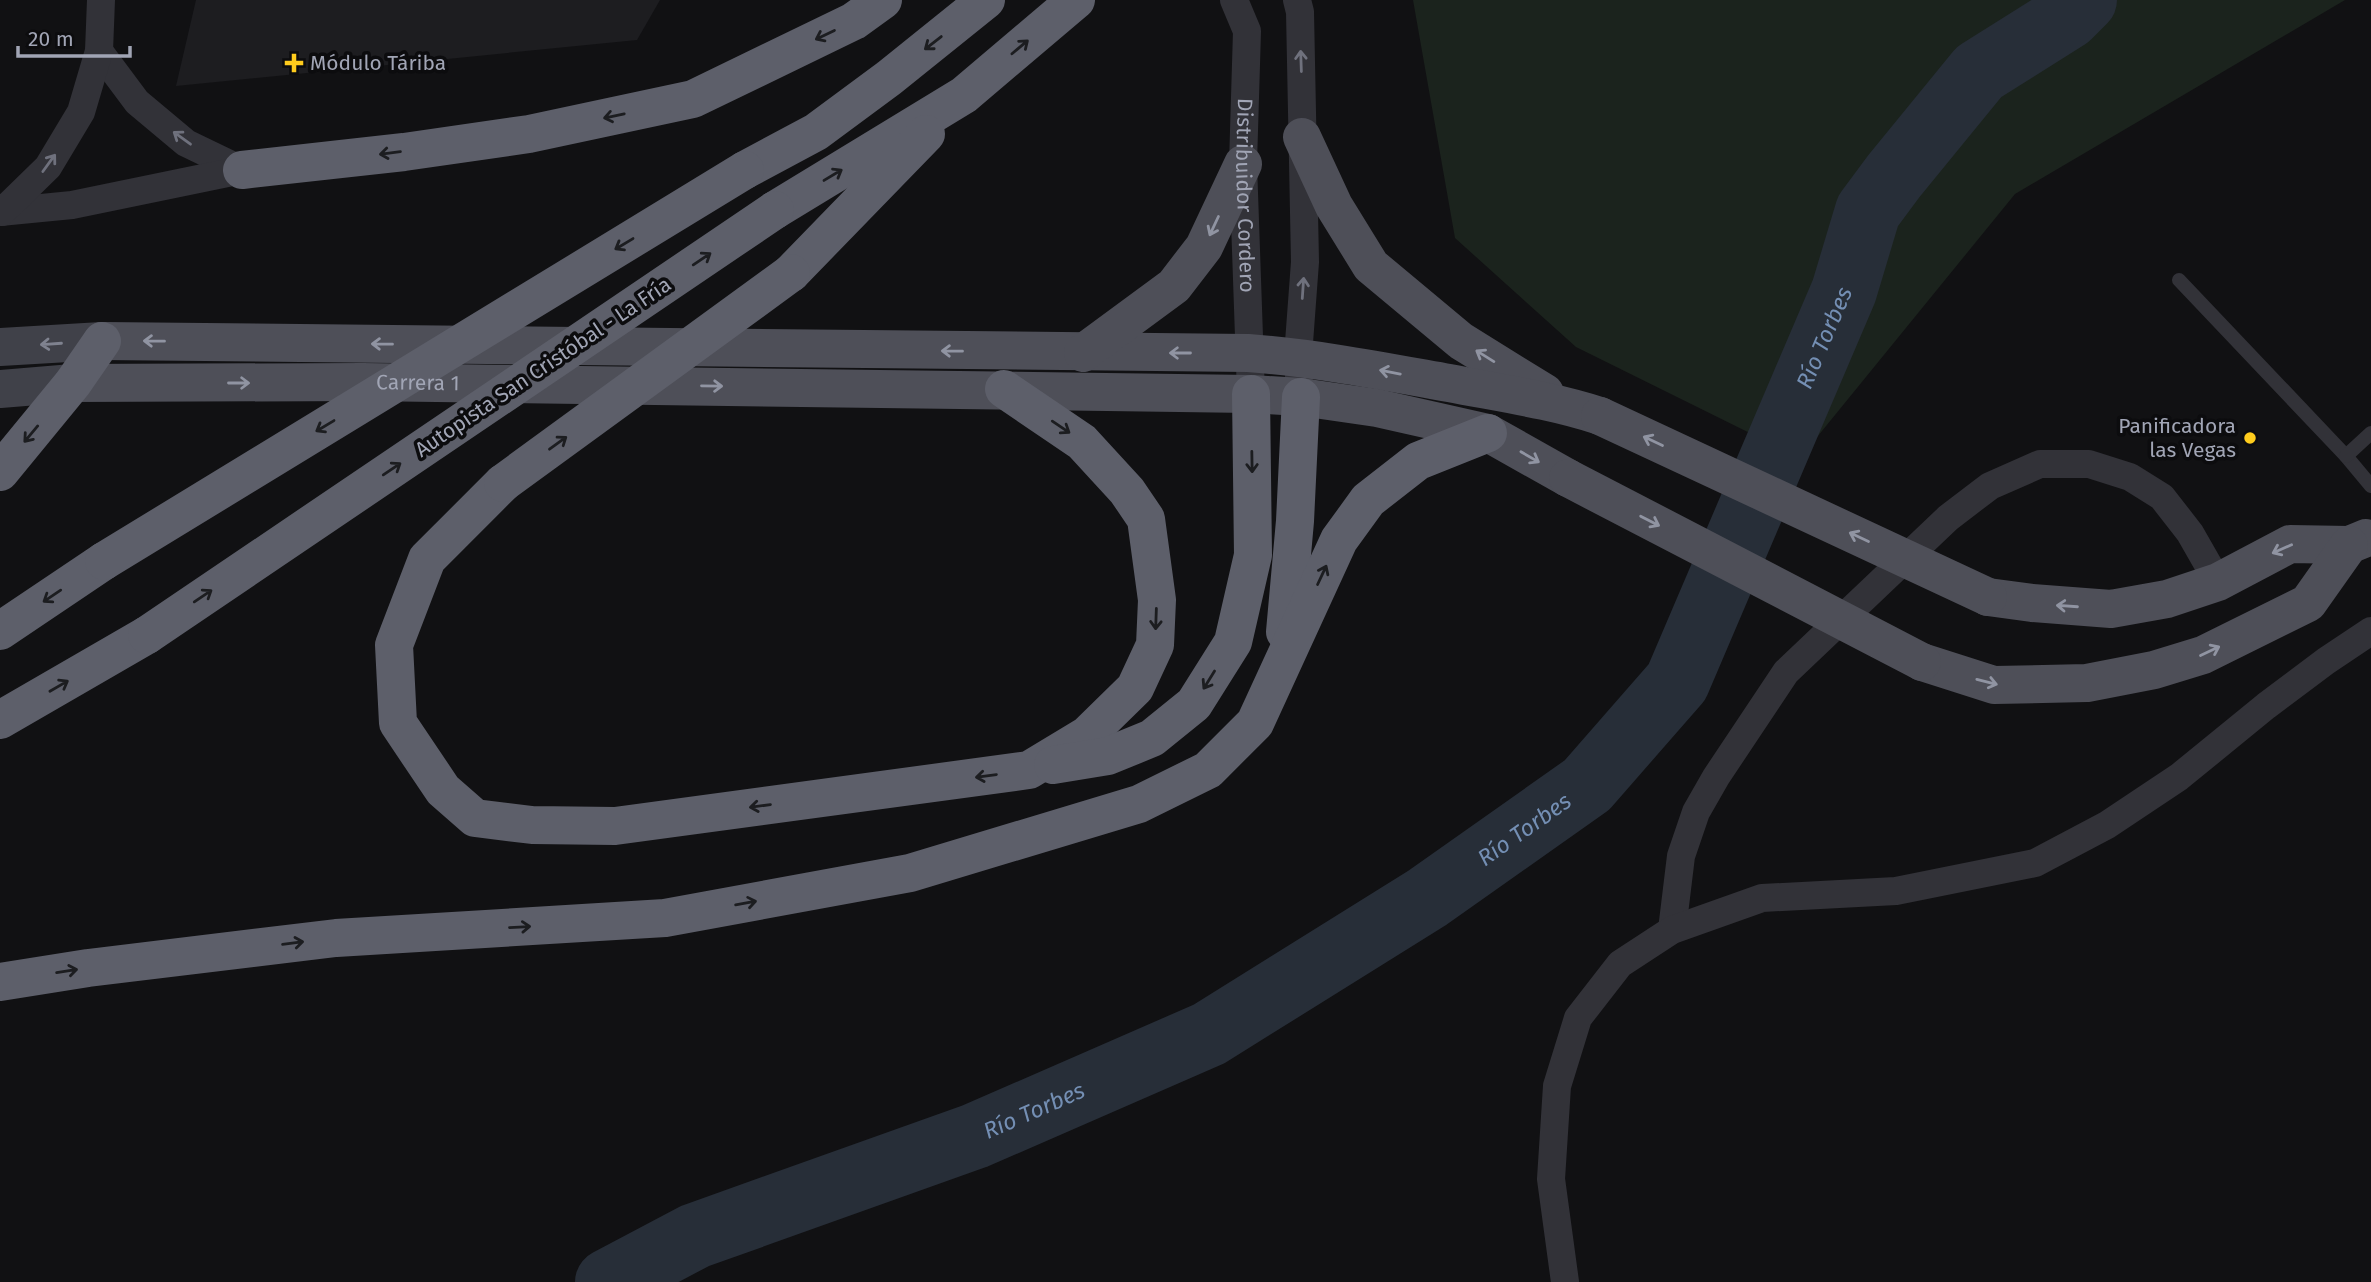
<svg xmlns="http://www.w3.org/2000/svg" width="2371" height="1282" font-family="'Fira Sans',sans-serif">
<rect width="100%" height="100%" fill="#111113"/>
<polygon fill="#1d1d20" points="196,0 660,0 637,40 176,86"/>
<polygon fill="#1b231d" points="1413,0 2345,0 2015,194 1800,458 1576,347 1455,238"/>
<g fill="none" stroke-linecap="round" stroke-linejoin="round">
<path stroke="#272e38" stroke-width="66" id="s1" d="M608,1282L695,1236L975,1136L1209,1034L1427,898L1587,785L1677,682L1844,291L1868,211L1894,176L1979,72L2068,16L2084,0"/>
<g stroke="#323238" stroke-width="14">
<polyline points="2179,280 2346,456 2371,486"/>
<polyline points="2346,456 2371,433"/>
</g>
<g stroke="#323238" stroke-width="28">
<path id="s2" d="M1234,0L1247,31L1243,164L1251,394"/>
<polyline points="1297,0 1300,12 1305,262 1298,356 1299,377"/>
<polyline points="99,51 137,102 186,143 242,170"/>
<polyline points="0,212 72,205 242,170"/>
<polyline points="2,212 48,167 81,112 99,51 101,0"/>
<polyline points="1672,930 1681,856 1696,812 1716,777 1786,672 1948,518 1990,486 2040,464 2089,464 2130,477 2162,497 2190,533 2218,582"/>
<polyline points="1565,1282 1551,1179 1557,1086 1578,1018 1620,964 1672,930 1762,898 1896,891 2035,863 2107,825 2179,777 2266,706 2326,661 2371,631"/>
</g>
<g stroke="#404149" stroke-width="38">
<polyline points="0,347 102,341"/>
<polyline points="0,389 73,383"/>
</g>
<g stroke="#4e4f58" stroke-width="38">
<polyline points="1302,137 1334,206 1371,266 1461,341 1545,393"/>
<path d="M102,341L1248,353C1316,358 1382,371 1449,383C1500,393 1551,400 1600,416"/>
<polyline points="1083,353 1174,286 1204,247 1243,164"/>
<path id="s3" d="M73,383L363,382L1251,394L1301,397L1377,408L1488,433L1568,478"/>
<polyline points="1988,597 2032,603 2111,609 2167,599 2218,582 2290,544 2349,545 2366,538"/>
<polyline points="1922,662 1994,685 2087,683 2154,670 2203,655 2308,603 2349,545"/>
</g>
<g stroke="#5d5f6a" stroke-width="38">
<polyline points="242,170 404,152 529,134 693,99 854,21 883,0"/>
<polyline points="745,170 816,132 889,78 986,0"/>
<polyline points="775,210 964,95 1076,0"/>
<polyline points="791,273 926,134"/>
<polyline points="0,472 73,383 102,341"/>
<polyline points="503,483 427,559 394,645 398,723 443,790 475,818 532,825 615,826 1029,770 1087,735 1135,688 1155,645 1157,600 1146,519 1127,491 1082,442 1004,389"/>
<polyline points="0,631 104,561"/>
<polyline points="1285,632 1295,521 1301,397"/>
<polyline points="0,720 147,635"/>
<polyline points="1053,765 1108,756 1152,738 1194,704 1233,642 1253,555 1251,394"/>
<polyline points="0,982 88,968 336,938 665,918 910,873 1139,804 1208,770 1255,723 1339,540 1368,500 1418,461 1488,433"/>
</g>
<g stroke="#4e4f58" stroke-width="38">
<polyline points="1600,416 1988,597"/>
<polyline points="1568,478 1922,662"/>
</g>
<g stroke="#5d5f6a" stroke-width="38">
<polyline points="503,483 791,273"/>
<polyline points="104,561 745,170"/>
<polyline points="147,635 775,210"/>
</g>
</g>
<defs><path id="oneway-shaft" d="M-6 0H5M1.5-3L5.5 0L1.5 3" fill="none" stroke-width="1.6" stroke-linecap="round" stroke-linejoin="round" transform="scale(1.75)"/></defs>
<g stroke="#1c1d20">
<use href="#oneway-shaft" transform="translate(825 35) rotate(154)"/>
<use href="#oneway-shaft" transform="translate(933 43) rotate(142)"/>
<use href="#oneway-shaft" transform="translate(1020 47) rotate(-40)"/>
<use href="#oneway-shaft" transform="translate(614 116) rotate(168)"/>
<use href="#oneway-shaft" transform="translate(390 153) rotate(173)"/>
<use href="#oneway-shaft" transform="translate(833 175) rotate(-31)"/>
<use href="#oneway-shaft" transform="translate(624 244) rotate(149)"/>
<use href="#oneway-shaft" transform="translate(702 259) rotate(-34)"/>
<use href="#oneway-shaft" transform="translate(325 426) rotate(149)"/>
<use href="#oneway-shaft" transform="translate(1061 427) rotate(34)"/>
<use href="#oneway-shaft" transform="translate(31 434) rotate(130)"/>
<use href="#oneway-shaft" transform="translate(558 443) rotate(-36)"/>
<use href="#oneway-shaft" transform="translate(1252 462) rotate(89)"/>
<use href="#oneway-shaft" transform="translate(392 469) rotate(-34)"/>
<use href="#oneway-shaft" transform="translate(1322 575) rotate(-65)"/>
<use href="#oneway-shaft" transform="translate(52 596) rotate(146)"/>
<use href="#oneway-shaft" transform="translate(203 596) rotate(-34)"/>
<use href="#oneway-shaft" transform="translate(1156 619) rotate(92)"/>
<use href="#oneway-shaft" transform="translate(1209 680) rotate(122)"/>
<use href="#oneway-shaft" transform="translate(59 686) rotate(-30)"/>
<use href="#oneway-shaft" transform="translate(986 776) rotate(172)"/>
<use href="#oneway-shaft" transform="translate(760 806) rotate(172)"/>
<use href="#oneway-shaft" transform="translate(746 903) rotate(-10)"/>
<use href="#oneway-shaft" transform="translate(520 927) rotate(-3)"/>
<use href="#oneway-shaft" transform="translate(293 943) rotate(-7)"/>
<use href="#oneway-shaft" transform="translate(67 971) rotate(-9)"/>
</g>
<g stroke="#6f717d">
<use href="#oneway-shaft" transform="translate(1301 61) rotate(-92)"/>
<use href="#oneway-shaft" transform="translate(182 138) rotate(-144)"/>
<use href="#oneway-shaft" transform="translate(49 163) rotate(-54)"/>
<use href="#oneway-shaft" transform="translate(1303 288) rotate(-86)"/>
</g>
<g stroke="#9094a2">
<use href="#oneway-shaft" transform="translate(1214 226) rotate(115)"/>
<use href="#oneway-shaft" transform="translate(154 341) rotate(-179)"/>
<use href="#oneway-shaft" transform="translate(382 344) rotate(-179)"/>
<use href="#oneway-shaft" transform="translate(952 351) rotate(-179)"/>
<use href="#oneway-shaft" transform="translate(1180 353) rotate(-180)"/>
<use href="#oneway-shaft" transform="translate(1485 356) rotate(-148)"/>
<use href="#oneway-shaft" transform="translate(1390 372) rotate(-169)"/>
<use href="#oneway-shaft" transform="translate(239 383)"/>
<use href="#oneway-shaft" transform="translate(712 386) rotate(1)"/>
<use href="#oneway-shaft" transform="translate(1653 441) rotate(-155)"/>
<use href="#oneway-shaft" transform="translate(1530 457) rotate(30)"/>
<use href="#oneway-shaft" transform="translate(1650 521) rotate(27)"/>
<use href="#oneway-shaft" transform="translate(1859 537) rotate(-155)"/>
<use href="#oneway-shaft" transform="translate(2282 549) rotate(156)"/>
<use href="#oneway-shaft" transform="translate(2067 606) rotate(-176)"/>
<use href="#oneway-shaft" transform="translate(2210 651) rotate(-25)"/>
<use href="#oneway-shaft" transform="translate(1987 682) rotate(14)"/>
</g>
<use stroke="#7f828f" href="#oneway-shaft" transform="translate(51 344) rotate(176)"/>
<g fill="#ffcc1d" stroke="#0c0c0e" stroke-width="2.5">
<path d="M290.5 52.5h7v7h7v7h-7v7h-7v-7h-7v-7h7z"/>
<circle cx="2250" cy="438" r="7"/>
</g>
<g text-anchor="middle" stroke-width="7" stroke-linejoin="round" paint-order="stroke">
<g font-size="21" fill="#a1a5b5" stroke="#0c0c0e" text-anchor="start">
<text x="310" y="70">Módulo Táriba</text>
<text x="2236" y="433" text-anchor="end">Panificadora<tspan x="2236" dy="24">las Vegas</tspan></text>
</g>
<g font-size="21" fill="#a1a5b5" stroke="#0c0c0e">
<text dy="7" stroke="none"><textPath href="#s2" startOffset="198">Distribuidor Cordero</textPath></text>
<text transform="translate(543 367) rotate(-34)" y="7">Autopista San Cristóbal - La Fría</text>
<text dy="7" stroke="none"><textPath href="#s3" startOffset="345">Carrera 1</textPath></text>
</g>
<g font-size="23" font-style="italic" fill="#748fb4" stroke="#0c0c0e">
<text dy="8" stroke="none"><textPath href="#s1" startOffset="1615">Río Torbes</textPath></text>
<text dy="8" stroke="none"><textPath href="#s1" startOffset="1027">Río Torbes</textPath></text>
<text dy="8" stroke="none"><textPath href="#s1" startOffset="460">Río Torbes</textPath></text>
</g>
</g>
<path d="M18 46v10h112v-10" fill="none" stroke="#a1a5b5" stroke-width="3.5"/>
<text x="28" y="46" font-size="21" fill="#a1a5b5" stroke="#0c0c0e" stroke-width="5" paint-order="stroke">20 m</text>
</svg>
